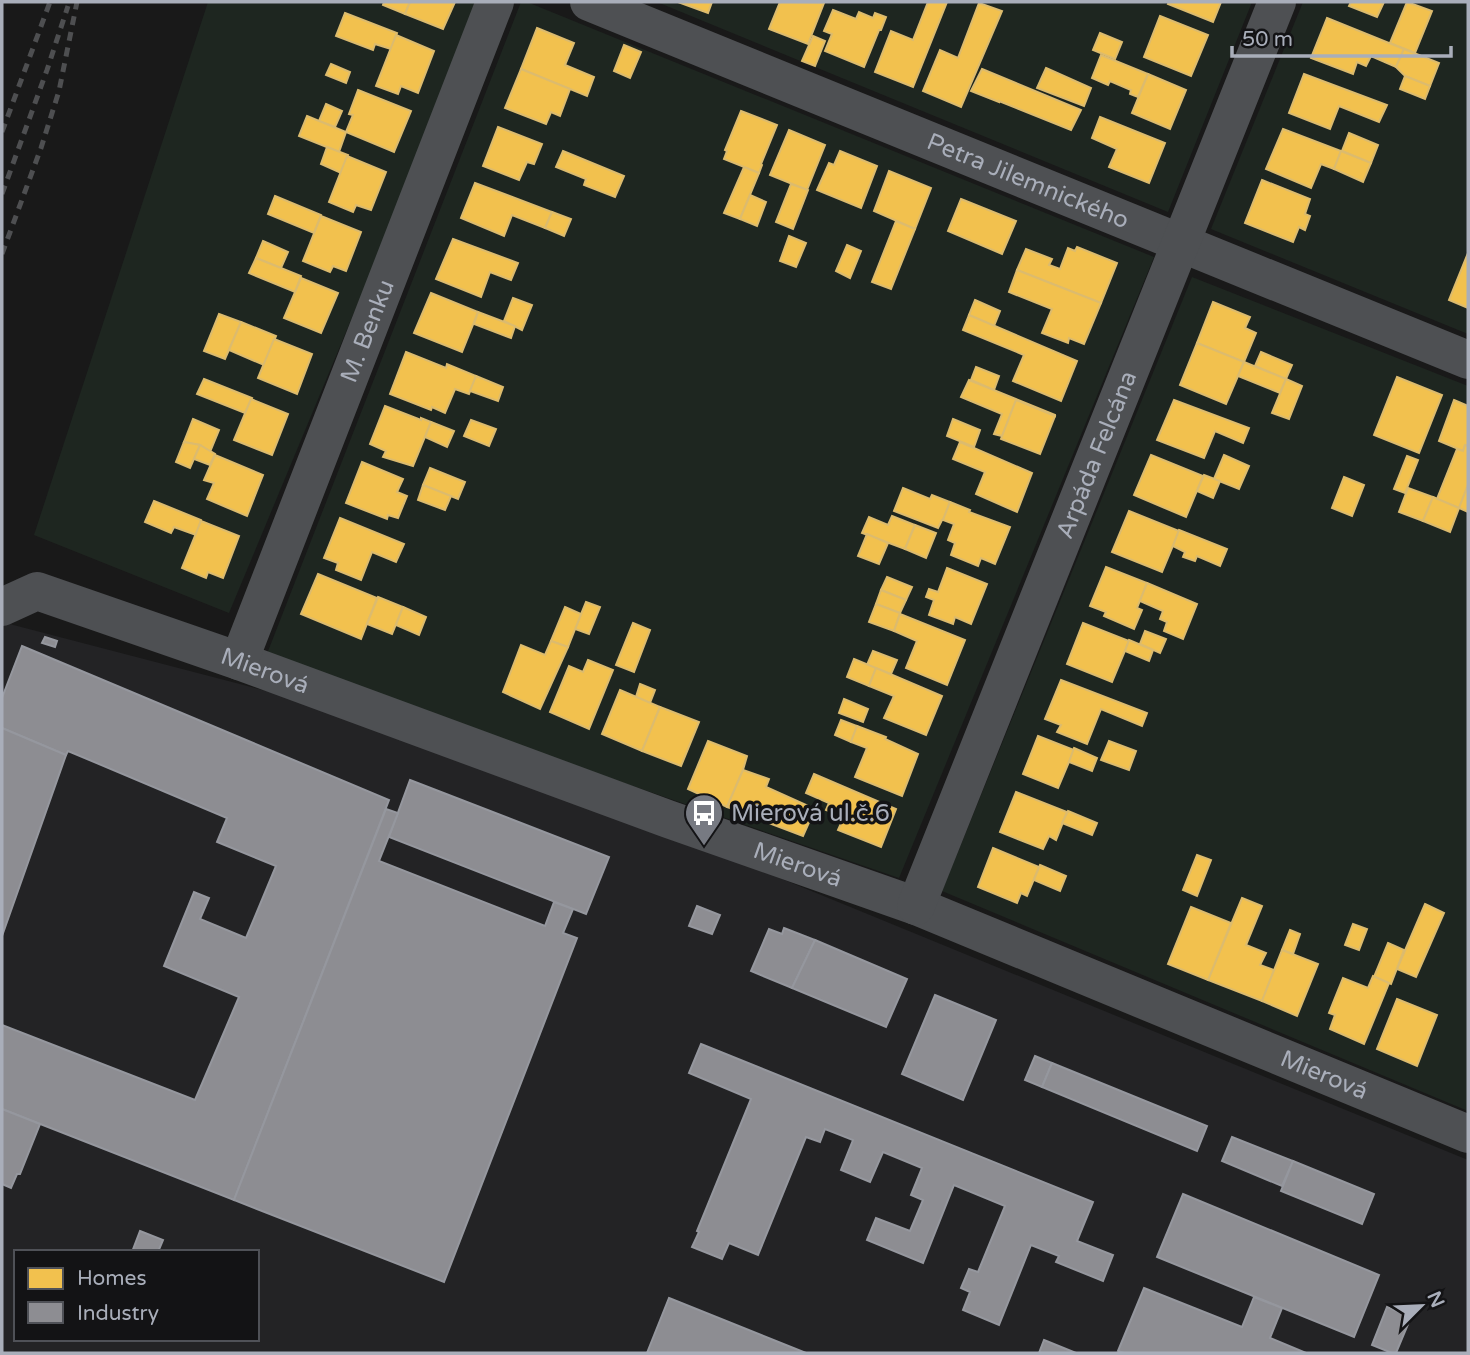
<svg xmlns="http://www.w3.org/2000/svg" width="1470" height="1355" font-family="'Varela Round',sans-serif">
<rect width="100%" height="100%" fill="#191919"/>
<path fill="#232325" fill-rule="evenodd" d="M2,622L313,703L704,847L1468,1160V1353H2ZM16,1252H257V1339H16Z"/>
<g fill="#1e2620">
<polygon points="208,2 478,2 398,207 229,613 34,535"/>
<polygon points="521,2 527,2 1154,257 899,878 265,659"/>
<polygon points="657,2 1252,2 1168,212"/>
<polygon points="1303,2 1468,2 1468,334 1211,229"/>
<polygon points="1192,277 1468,386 1468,1111 942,891"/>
</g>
<g fill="#f2c14e" stroke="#dcbb6e" stroke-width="2">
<polygon points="384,2 410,2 405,14 383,5"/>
<polygon points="410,2 455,2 443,29 405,14"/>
<polygon points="678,2 712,2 708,13"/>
<polygon points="780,2 824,3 808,44 769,29"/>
<polygon points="928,2 947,2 913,87 875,72 891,31 913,40"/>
<polygon points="1169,2 1221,2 1213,22 1168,4"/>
<polygon points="1351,2 1384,2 1377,17 1349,6"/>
<polygon points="1407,2 1432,11 1415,53 1390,43"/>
<polygon points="979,3 1002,11 961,107 923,91 940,50 958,58"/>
<polygon points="833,10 856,19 859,12 873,18 875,13 886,17 881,30 879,30 864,67 825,51 832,34 824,31"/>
<polygon points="345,13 397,33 391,49 375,44 373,50 336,36"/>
<polygon points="1160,16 1208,35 1191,76 1144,57"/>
<polygon points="1327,18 1404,49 1396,67 1371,56 1366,66 1357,62 1353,74 1311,58"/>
<polygon points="537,28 574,43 565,65 594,77 587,96 521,69"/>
<polygon points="1100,33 1122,42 1115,59 1093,50"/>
<polygon points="396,35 434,51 418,93 401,86 398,94 376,86"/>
<polygon points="813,36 825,41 815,66 802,61"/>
<polygon points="624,45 641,52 630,78 614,71"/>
<polygon points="1404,49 1439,63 1430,86 1405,76 1396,67"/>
<polygon points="1101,55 1148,74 1138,97 1130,94 1131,90 1110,81 1108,85 1092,78"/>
<polygon points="331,64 350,72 346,83 326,75"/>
<polygon points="1046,68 1091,88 1084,106 1037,88"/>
<polygon points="521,69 570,89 560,116 551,112 546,124 505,108"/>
<polygon points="982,69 1081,110 1071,130 999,101 999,102 971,91"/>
<polygon points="1148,74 1186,90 1170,129 1132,113"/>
<polygon points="1304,74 1387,105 1379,122 1339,106 1330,129 1289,113"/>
<polygon points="1405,76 1430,86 1425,99 1400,89"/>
<polygon points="358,90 411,111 394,152 346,132 353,115 349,114"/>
<polygon points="326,104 342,111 335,127 319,121"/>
<polygon points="741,111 777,125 761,164 762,165 759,173 724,159 727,151 725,150"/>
<polygon points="307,116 346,132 339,152 299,136"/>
<polygon points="1100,117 1165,143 1149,183 1109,167 1117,149 1092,138"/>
<polygon points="498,127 542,144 534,164 527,162 519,180 483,166"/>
<polygon points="1283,129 1341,151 1334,169 1321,164 1311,188 1266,169"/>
<polygon points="789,130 825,145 807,190 770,175"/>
<polygon points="1349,133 1378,145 1371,163 1342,151"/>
<polygon points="327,147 348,155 341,173 321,164"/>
<polygon points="563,151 624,176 615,197 584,185 586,179 556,167"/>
<polygon points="840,151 877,166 861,208 817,190 829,163 834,165"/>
<polygon points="1341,151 1371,163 1363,182 1334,169"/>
<polygon points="347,156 386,172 371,210 356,205 353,212 329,202"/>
<polygon points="744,167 759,173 740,219 724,213"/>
<polygon points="889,171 931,188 915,229 874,211"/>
<polygon points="1262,180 1310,199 1305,214 1310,216 1305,230 1299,227 1293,242 1245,223"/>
<polygon points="475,183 552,212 545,228 512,215 504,236 461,218"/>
<polygon points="791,184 808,190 793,229 776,222"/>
<polygon points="750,195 766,202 757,226 740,219"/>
<polygon points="275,196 321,215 314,233 268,214"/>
<polygon points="961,199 1016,221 1002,254 948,231"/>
<polygon points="552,212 571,219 564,236 545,228"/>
<polygon points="321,216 361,232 346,271 333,266 330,272 303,261"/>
<polygon points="896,221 915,229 891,289 872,282"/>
<polygon points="789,236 806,243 796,267 780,261"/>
<polygon points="453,239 518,263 511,280 490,272 481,297 436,279"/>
<polygon points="263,241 288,252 281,268 256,258"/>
<polygon points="847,245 861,251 850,278 836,271"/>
<polygon points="1077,247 1117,263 1101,303 1017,270 1026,249 1052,259 1049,265 1060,269 1068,248 1075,251"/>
<polygon points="1468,253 1468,308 1449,300"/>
<polygon points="256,258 301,276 295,292 249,273"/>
<polygon points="1017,270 1101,303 1084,344 1069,338 1068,343 1042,333 1052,309 1009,292"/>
<polygon points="301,278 338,293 321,333 284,318"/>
<polygon points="431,293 478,312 462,352 414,333"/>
<polygon points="513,298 532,305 522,330 504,321"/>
<polygon points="975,300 1000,311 994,326 969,315"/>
<polygon points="1213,302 1250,317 1245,328 1256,333 1244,362 1197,343"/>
<polygon points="478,312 515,326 511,338 474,324"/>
<polygon points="219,314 241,322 225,359 204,351"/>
<polygon points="969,315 1077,361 1061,401 1013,381 1024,355 963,330"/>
<polygon points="241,322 276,336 264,365 229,350"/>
<polygon points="274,339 312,354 297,394 258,378"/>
<polygon points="1197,343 1244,362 1226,404 1180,385"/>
<polygon points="406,352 446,368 447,364 476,376 469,394 455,389 445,413 432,407 431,410 390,394"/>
<polygon points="1261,352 1292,365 1286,379 1255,366"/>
<polygon points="1244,362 1286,379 1280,393 1238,376"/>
<polygon points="976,367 999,376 994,390 971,380"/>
<polygon points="476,376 503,387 498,401 470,391"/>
<polygon points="1397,377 1442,395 1419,453 1374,435"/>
<polygon points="204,379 252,398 245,413 197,394"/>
<polygon points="1286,379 1302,386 1289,419 1272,413"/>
<polygon points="969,380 1055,415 1055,416 1016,400 1002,436 994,434 1002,414 961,397"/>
<polygon points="251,399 288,414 272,455 234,440"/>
<polygon points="1016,400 1055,416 1040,454 1001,439"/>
<polygon points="1174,400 1249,428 1243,443 1215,431 1204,458 1157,440"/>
<polygon points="1454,400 1468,406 1468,446 1465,445 1463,451 1439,441"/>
<polygon points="385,406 421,420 421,418 431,422 413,466 383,457 386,451 370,444"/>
<polygon points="193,419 219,430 210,452 200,445 184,442"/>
<polygon points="953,419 980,430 974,447 947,436"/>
<polygon points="471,420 496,429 489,446 464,436"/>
<polygon points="431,422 454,431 447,447 425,437"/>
<polygon points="184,442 200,445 190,468 176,462"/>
<polygon points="960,442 1032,473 1017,512 976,494 985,472 953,459"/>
<polygon points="200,445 215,454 210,465 194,459"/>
<polygon points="1465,445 1468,446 1468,485 1459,508 1437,499 1457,449 1463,451"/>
<polygon points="215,455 263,475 247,516 207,499 214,483 204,480"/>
<polygon points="1151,455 1203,476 1186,517 1134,495"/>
<polygon points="1224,455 1249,466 1239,489 1214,479"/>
<polygon points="1407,456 1418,460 1405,493 1394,489"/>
<polygon points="362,462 403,479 397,492 407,496 398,518 388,515 387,519 346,503"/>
<polygon points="430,468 465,482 458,499 423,485"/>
<polygon points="1204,475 1220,481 1213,498 1197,491"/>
<polygon points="1344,477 1364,485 1352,516 1332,508"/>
<polygon points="423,485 451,496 445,510 418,500"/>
<polygon points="1468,485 1468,512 1459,508"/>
<polygon points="903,488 930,499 932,495 950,502 943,520 942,520 938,528 894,511"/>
<polygon points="1408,488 1433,497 1423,521 1399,512"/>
<polygon points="1433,497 1459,508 1450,532 1423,521"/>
<polygon points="154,501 201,520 196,535 174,527 171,533 145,522"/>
<polygon points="950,502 970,510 969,512 1010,527 995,564 981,558 978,566 951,555 955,543 948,540 954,524 943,520"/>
<polygon points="1129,511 1179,531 1162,572 1112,552"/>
<polygon points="892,516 915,525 905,549 862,533 869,517 888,525"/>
<polygon points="340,518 404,544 396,562 372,552 361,580 336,570 338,563 324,558"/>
<polygon points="201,521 239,536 223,578 208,572 206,578 182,568"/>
<polygon points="915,525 936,533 926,558 905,549"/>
<polygon points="1179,530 1227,549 1220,566 1197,556 1195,561 1183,557 1185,552 1173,546"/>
<polygon points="867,534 888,543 879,564 858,556"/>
<polygon points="1106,567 1147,583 1137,608 1142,610 1134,629 1104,616 1106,612 1090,606"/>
<polygon points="947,568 987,584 971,624 955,617 953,624 929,615 934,600 926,597 929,589 938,592"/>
<polygon points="318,574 377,598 361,639 301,614"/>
<polygon points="887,577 912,587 906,600 881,590"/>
<polygon points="1147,583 1197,604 1183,639 1164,631 1167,622 1160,619 1163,611 1140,601"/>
<polygon points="881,590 906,600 900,613 876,604"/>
<polygon points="378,597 403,607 392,634 367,624"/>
<polygon points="586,602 600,607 589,634 575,629"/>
<polygon points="876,604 900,613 894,631 869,622"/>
<polygon points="403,607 426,617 419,635 396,625"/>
<polygon points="565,607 581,614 568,647 551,641"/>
<polygon points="900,614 965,640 947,685 906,668 917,641 894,631"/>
<polygon points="633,623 650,630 634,672 616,665"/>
<polygon points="1083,623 1129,641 1112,682 1067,664"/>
<polygon points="1145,631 1166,639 1160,653 1140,644"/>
<polygon points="1129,640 1153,650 1149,661 1125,651"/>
<polygon points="551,641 568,647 540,709 503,692 521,645 545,655"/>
<polygon points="873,651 897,660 891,674 867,665"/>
<polygon points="854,659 876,668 869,686 847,677"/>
<polygon points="588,660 613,670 589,729 550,712 569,666 583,672"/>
<polygon points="876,668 942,696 926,735 884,718 894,696 869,686"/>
<polygon points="1061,680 1147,713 1142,726 1101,709 1087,744 1057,732 1061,725 1045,719"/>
<polygon points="640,684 655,690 650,703 636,697"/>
<polygon points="620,690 660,707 642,751 602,734"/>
<polygon points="844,699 868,709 863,722 839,713"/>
<polygon points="660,707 699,722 681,766 642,751"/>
<polygon points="841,720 857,726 851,742 835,735"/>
<polygon points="857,726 886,737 885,739 918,754 902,796 855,777 867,748 851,742"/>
<polygon points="1038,736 1074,750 1058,788 1023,774"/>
<polygon points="708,741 747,756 743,770 727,807 688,789"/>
<polygon points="1109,741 1136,751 1129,770 1101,760"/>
<polygon points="1074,748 1097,758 1092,771 1069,762"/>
<polygon points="743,770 769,779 766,787 815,809 803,836 727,807"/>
<polygon points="814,774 896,809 881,847 838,830 844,817 826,810 829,803 806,793"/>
<polygon points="1016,792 1067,812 1056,840 1049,836 1043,849 1000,832"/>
<polygon points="1068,811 1097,823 1092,835 1062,823"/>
<polygon points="993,848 1039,867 1027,896 1021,893 1017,903 978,887"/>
<polygon points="1197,855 1211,860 1197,896 1183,890"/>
<polygon points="1040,865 1066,876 1060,891 1034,880"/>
<polygon points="1242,898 1262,906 1246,945 1266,953 1260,965 1274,970 1262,1001 1208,980"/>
<polygon points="1425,904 1444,913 1416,977 1397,969"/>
<polygon points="1191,907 1231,923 1208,980 1168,964"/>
<polygon points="1353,924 1367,929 1359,950 1345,945"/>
<polygon points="1290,930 1300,934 1293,954 1282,950"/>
<polygon points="1388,943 1404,950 1391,984 1374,977"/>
<polygon points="1282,950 1318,964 1297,1016 1262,1001"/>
<polygon points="1373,976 1389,983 1364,1044 1330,1029 1335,1015 1329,1013 1343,978 1368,988"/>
<polygon points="1397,999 1437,1015 1417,1066 1377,1049"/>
</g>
<g fill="#8d8d92" stroke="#95979e" stroke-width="2">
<polygon points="45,637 57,641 55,647 42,643"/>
<polygon points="22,646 389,800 234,1200 2,1109 2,1025 195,1100 239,997 164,966 194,892 209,898 200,919 246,938 276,866 217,842 227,818 68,751 66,755 2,728 2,698"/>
<polygon points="2,728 66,755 2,936"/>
<polygon points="410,780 609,857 586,914 389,837"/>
<polygon points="386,809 398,813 379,861 545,926 554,902 573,909 563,933 577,938 444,1282 234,1200"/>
<polygon points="697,906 720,915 712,934 689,926"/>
<polygon points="784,928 815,940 792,988 751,971 769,929 782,934"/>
<polygon points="815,940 907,979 886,1027 792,988"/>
<polygon points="935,995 996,1020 963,1100 902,1074"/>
<polygon points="701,1044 1093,1202 1077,1241 1113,1255 1103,1281 1056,1262 1059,1256 1031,1245 999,1325 963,1310 970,1292 961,1288 969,1269 978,1272 1005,1206 954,1185 923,1263 867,1240 876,1218 910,1231 923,1200 911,1195 922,1168 883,1152 870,1182 841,1170 853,1140 825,1129 820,1142 806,1137 758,1255 729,1243 722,1259 692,1247 699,1232 697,1231 751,1099 689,1073"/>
<polygon points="1035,1056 1052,1063 1042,1087 1025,1080"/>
<polygon points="1052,1063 1207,1126 1197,1151 1042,1087"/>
<polygon points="2,1109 40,1124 20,1174 17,1174 11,1188 2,1184"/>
<polygon points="1232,1137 1293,1161 1282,1186 1222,1161"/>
<polygon points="1293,1161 1374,1194 1362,1224 1281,1191"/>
<polygon points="1183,1194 1379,1275 1354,1337 1157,1257"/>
<polygon points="140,1231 163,1240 158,1252 132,1252"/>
<polygon points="1144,1288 1242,1327 1254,1297 1282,1308 1270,1338 1306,1353 1124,1353 1118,1351"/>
<polygon points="669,1298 806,1353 647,1353"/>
<polygon points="1387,1307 1411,1317 1396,1353 1392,1353 1372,1345"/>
<polygon points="1044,1340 1076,1353 1039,1353"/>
</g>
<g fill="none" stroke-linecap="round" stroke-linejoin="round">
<g stroke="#4e5053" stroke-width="38">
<path id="s1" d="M589,2L1468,360"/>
<path id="s2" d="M2,607L37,591L239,661L668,819L916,906L1468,1134"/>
<path id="s3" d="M239,661L495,2"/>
<path id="s4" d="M916,906L1277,2"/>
</g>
<g stroke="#4e4f51" stroke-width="5" stroke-dasharray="9 7" stroke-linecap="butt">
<polyline points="2,132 50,2"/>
<polyline points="2,194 47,70 68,6"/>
<polyline points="2,254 41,148 59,91 77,2"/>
</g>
</g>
<defs>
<symbol id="bus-pin" viewBox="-11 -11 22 30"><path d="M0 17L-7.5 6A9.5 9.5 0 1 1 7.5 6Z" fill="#777a82" stroke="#131315"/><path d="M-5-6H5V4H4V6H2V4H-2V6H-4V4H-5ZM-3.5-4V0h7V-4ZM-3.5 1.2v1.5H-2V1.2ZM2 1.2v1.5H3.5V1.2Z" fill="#fff"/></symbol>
</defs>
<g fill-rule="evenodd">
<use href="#bus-pin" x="682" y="791" width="44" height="60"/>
</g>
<g text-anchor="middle" stroke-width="7" stroke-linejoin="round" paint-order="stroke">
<g font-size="24" fill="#a9aeba" stroke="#131315">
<text dy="8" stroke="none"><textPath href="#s1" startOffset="474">Petra Jilemnického</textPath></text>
<text dy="8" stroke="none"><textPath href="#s3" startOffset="354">M. Benku</textPath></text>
<text dy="8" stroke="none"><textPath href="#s4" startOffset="486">Arpáda Felcána</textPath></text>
<text dy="8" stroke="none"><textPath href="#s2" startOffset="280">Mierová</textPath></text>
<text dy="8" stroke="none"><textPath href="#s2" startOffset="847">Mierová</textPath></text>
<text dy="8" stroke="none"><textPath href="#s2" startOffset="1414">Mierová</textPath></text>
</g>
<g font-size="24" fill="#a9aeba" stroke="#131315" text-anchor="start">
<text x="731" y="821">Mierová ul.č.6</text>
</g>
</g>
<rect width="1470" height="1355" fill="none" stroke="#a9aeba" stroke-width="7"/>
<rect x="14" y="1250" width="245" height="91" fill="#131315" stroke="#4f5157" stroke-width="2"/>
<rect x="28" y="1268" width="35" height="21" fill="#f2c14e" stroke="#4f5157" stroke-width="2"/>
<text x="77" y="1285" font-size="21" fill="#a9aeba">Homes</text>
<rect x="28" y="1302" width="35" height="21" fill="#8d8d92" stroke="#4f5157" stroke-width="2"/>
<text x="77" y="1320" font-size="21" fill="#a9aeba">Industry</text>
<g transform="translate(1421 1306) rotate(66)" stroke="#131315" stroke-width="5" paint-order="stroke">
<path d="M0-5L12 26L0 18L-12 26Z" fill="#a9aeba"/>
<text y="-10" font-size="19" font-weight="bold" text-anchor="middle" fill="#a9aeba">N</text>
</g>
<path d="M1232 46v10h219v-10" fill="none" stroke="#a9aeba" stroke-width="3.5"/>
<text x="1242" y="46" font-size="21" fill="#a9aeba" stroke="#131315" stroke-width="5" paint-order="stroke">50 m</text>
</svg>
